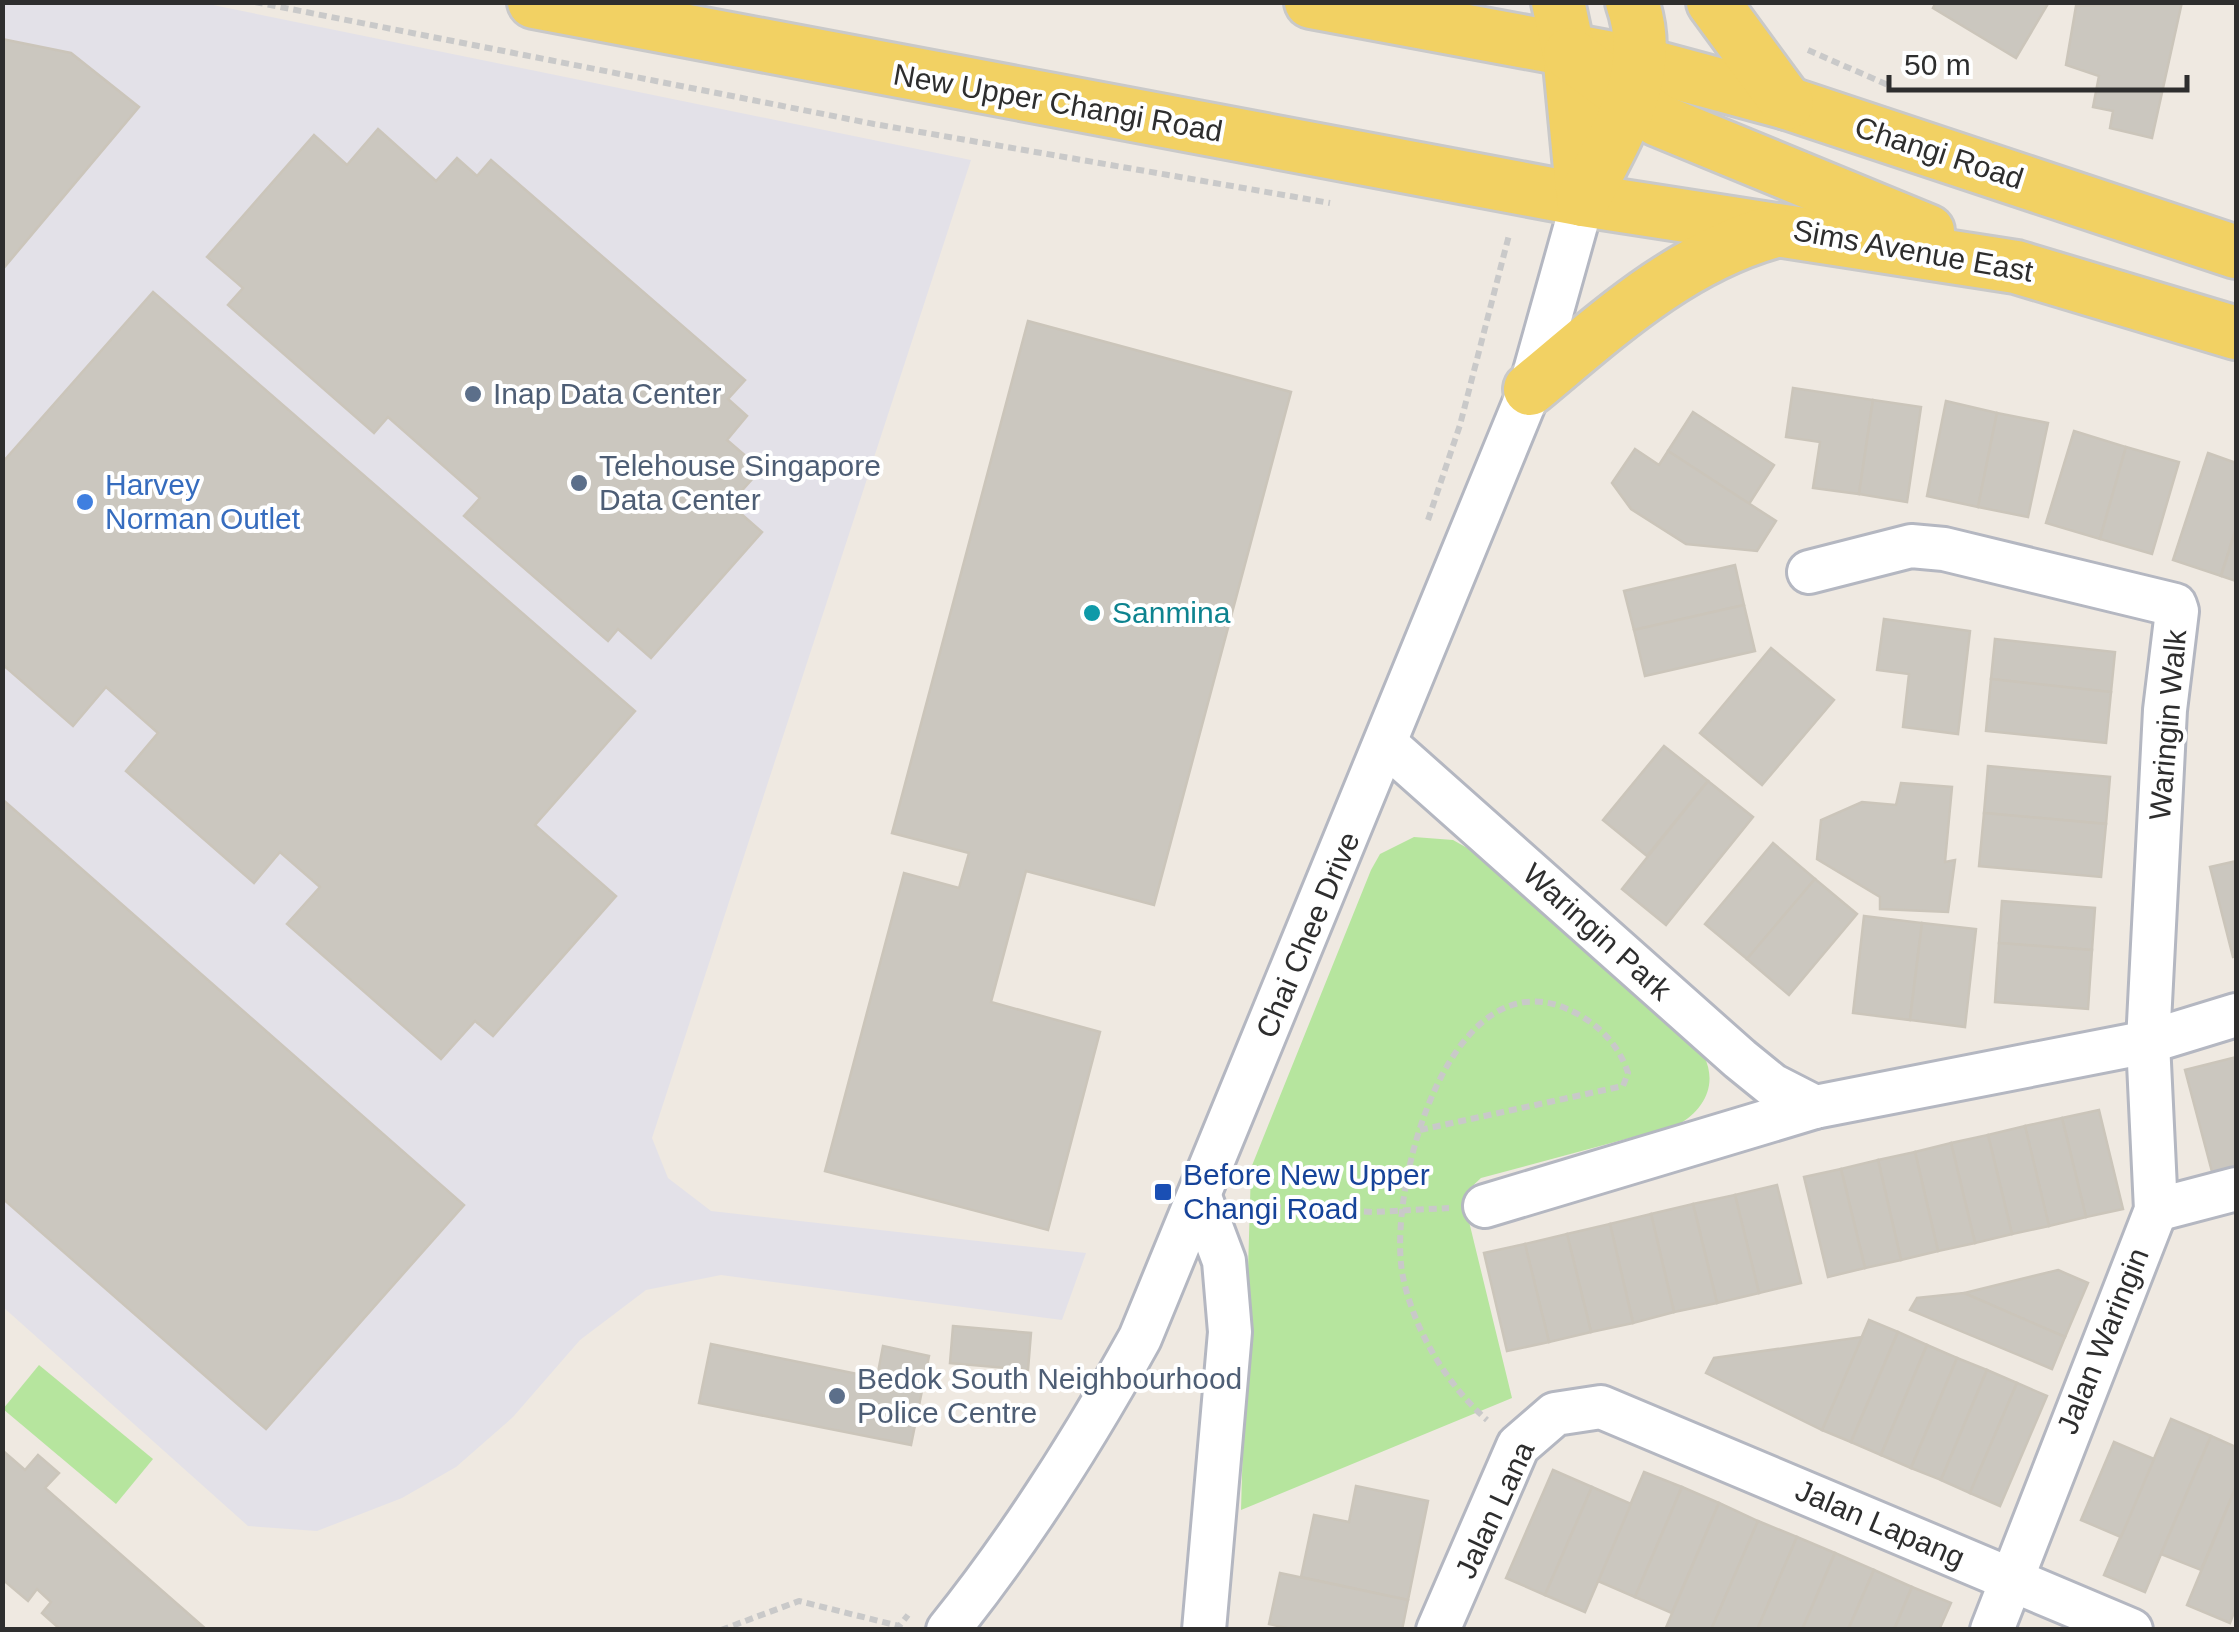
<svg xmlns="http://www.w3.org/2000/svg" width="2239" height="1632" font-family="Arial,sans-serif">
<rect width="100%" height="100%" fill="#efe9e1"/>
<polygon fill="#e3e1e8" points="3,3 203,3 971,160 652,1138 668,1178 711,1211 1086,1253 1062,1320 721,1275 646,1290 580,1340 513,1417 456,1467 402,1498 317,1531 248,1526 3,1307"/>
<g fill="#b6e59e">
<path d="M1414,837L1453,840L1478,854L1704,1056C1718,1085 1704,1110 1678,1125L1481,1178L1466,1192L1464,1201L1512,1398L1241,1510L1251,1168L1371,870L1380,854Z"/>
<polygon points="39,1365 153,1459 116,1504 3,1409"/>
</g>
<g fill="#cbc7bf" stroke="#cbc5ba" stroke-width="2.5">
<polygon points="1936,2 2049,2 2016,58 1933,8"/>
<polygon points="2182,2 2152,138 2110,128 2113,111 2093,107 2099,76 2066,65 2076,6"/>
<polygon points="2,39 71,53 139,107 2,270"/>
<polygon points="378,129 436,181 457,158 477,176 491,160 745,380 728,399 747,416 727,440 761,469 730,504 762,532 651,658 618,629 608,641 464,516 480,498 388,417 374,433 228,305 243,288 207,257 314,135 347,165"/>
<polygon points="153,292 635,711 535,825 616,896 493,1036 475,1021 441,1059 287,924 320,887 280,852 254,883 126,771 158,733 106,687 73,726 2,664 2,463"/>
<polygon points="1028,321 1291,392 1154,905 1026,871 991,1002 1100,1032 1048,1230 825,1171 904,873 959,888 969,853 892,833"/>
<polygon points="1793,388 1873,400 1859,494 1813,488 1820,442 1786,437"/>
<polygon points="1873,400 1921,407 1907,502 1859,494"/>
<polygon points="1946,401 1997,413 1978,507 1927,496"/>
<polygon points="1693,412 1774,465 1749,504 1668,451"/>
<polygon points="1997,413 2048,423 2028,517 1978,507"/>
<polygon points="2074,431 2126,447 2100,539 2046,523"/>
<polygon points="2126,447 2179,462 2152,554 2100,539"/>
<polygon points="1635,449 1659,465 1668,451 1776,521 1757,551 1686,544 1631,509 1612,483"/>
<polygon points="2208,453 2236,463 2236,529 2221,576 2173,560"/>
<polygon points="2236,529 2236,581 2221,576"/>
<polygon points="1735,565 1744,605 1634,630 1624,591"/>
<polygon points="1744,605 1755,651 1645,676 1634,630"/>
<polygon points="1884,619 1970,631 1958,734 1903,727 1909,674 1877,670"/>
<polygon points="1995,639 2115,652 2111,692 1991,679"/>
<polygon points="1771,648 1834,700 1762,785 1700,733"/>
<polygon points="1991,679 2111,692 2106,743 1986,731"/>
<polygon points="1664,746 1708,781 1647,856 1603,820"/>
<polygon points="1988,766 2110,777 2106,824 1984,813"/>
<polygon points="1708,781 1753,817 1666,925 1622,889"/>
<polygon points="1901,783 1952,787 1945,862 1955,860 1948,912 1880,909 1880,897 1817,859 1821,820 1862,802 1896,805"/>
<polygon points="2,799 464,1205 266,1429 2,1198"/>
<polygon points="1984,813 2106,824 2101,877 1979,866"/>
<polygon points="1773,843 1815,879 1747,959 1705,924"/>
<polygon points="2236,861 2236,956 2233,957 2210,867"/>
<polygon points="1815,879 1857,914 1789,995 1747,959"/>
<polygon points="2002,901 2095,908 2092,950 1999,943"/>
<polygon points="1864,916 1922,923 1910,1020 1853,1013"/>
<polygon points="1922,923 1976,929 1965,1027 1910,1020"/>
<polygon points="1999,943 2092,950 2088,1009 1995,1002"/>
<polygon points="2236,1057 2236,1178 2215,1183 2185,1070"/>
<polygon points="2099,1110 2123,1209 2086,1217 2062,1118"/>
<polygon points="2062,1118 2086,1217 2049,1226 2025,1126"/>
<polygon points="2025,1126 2049,1226 2012,1234 1988,1135"/>
<polygon points="1988,1135 2012,1234 1975,1243 1951,1143"/>
<polygon points="1951,1143 1975,1243 1938,1251 1915,1152"/>
<polygon points="1915,1152 1938,1251 1901,1260 1878,1160"/>
<polygon points="1878,1160 1901,1260 1865,1268 1841,1169"/>
<polygon points="1841,1169 1865,1268 1828,1277 1804,1177"/>
<polygon points="1777,1185 1801,1283 1759,1293 1735,1195"/>
<polygon points="1735,1195 1759,1293 1717,1303 1693,1204"/>
<polygon points="1693,1204 1717,1303 1674,1312 1651,1214"/>
<polygon points="1651,1214 1674,1312 1633,1323 1610,1224"/>
<polygon points="1610,1224 1633,1323 1591,1332 1567,1234"/>
<polygon points="1567,1234 1591,1332 1549,1342 1525,1244"/>
<polygon points="1525,1244 1549,1342 1507,1351 1484,1253"/>
<polygon points="2058,1270 2088,1283 2065,1337 1964,1293"/>
<polygon points="1964,1293 2065,1337 2052,1369 1910,1310 1917,1298"/>
<polygon points="1869,1320 1898,1332 1851,1442 1822,1430"/>
<polygon points="953,1326 1031,1333 1028,1370 950,1363"/>
<polygon points="1898,1332 1927,1345 1881,1455 1851,1442"/>
<polygon points="1862,1337 1822,1430 1706,1373 1714,1358"/>
<polygon points="711,1344 877,1378 883,1346 929,1356 911,1445 699,1403"/>
<polygon points="1927,1345 1957,1358 1911,1468 1881,1455"/>
<polygon points="1957,1358 1987,1370 1941,1480 1911,1468"/>
<polygon points="1987,1370 2017,1383 1970,1493 1941,1480"/>
<polygon points="2017,1383 2047,1396 2000,1506 1970,1493"/>
<polygon points="2171,1419 2211,1436 2145,1592 2104,1575"/>
<polygon points="2211,1436 2236,1447 2236,1487 2201,1570 2161,1554"/>
<polygon points="2114,1442 2154,1459 2121,1537 2081,1520"/>
<polygon points="2,1450 25,1470 38,1455 59,1473 45,1488 207,1630 61,1630 42,1613 51,1602 37,1589 28,1601 2,1579"/>
<polygon points="1553,1470 1592,1487 1545,1595 1506,1578"/>
<polygon points="1644,1472 1682,1487 1635,1597 1598,1581"/>
<polygon points="1356,1486 1428,1501 1408,1600 1301,1577 1314,1515 1349,1522"/>
<polygon points="1592,1487 1631,1504 1585,1612 1545,1595"/>
<polygon points="1682,1487 1719,1503 1672,1613 1635,1597"/>
<polygon points="2236,1487 2236,1607 2230,1623 2187,1605"/>
<polygon points="1719,1503 1758,1521 1711,1630 1665,1630"/>
<polygon points="1758,1521 1797,1537 1757,1630 1711,1630"/>
<polygon points="1797,1537 1835,1553 1802,1630 1757,1630"/>
<polygon points="1835,1553 1874,1570 1848,1630 1802,1630"/>
<polygon points="1874,1570 1912,1587 1894,1630 1848,1630"/>
<polygon points="1280,1573 1408,1600 1402,1630 1295,1630 1269,1624"/>
<polygon points="1912,1587 1951,1603 1939,1630 1894,1630"/>
</g>
<g fill="none" stroke-linecap="round" stroke-linejoin="round">
<defs>
<g id="minor">
<polyline points="1809,572 1911,546 1944,549 2175,605 2177,611 2165,710 2148,1042 2156,1210 1992,1630"/>
<polyline points="1387,745 1740,1059 1772,1085 1815,1107"/>
<polyline points="1200,1197 1224,1261 1230,1332 1204,1630"/>
<polyline points="1485,1206 1815,1107 2148,1042 2236,1015"/>
<polyline points="2156,1210 2236,1189"/>
<path d="M948,1630C1022,1538 1083,1441 1140,1338L1530,389L1583,200"/>
<polyline points="1438,1630 1518,1446 1555,1414 1601,1407 2131,1630"/>
</g>
<g id="major">
<polyline points="534,2 1583,200 2016,267 2236,333"/>
<polyline points="1311,2 1639,63 1787,103 2236,252"/>
<polyline points="1558,2 1569,53 1583,200"/>
<polyline points="1713,2 1787,103"/>
<polyline points="1570,54 1658,120 1928,231"/>
<path d="M1583,200C1614,139 1658,74 1632,2"/>
<path d="M1530,389C1605,327 1677,259 1772,232"/>
</g>
</defs>
<use href="#minor" stroke="#b4b7c1" stroke-width="48"/>
<use href="#major" stroke="#c9c9c9" stroke-width="58"/>
<g stroke="#c9c9c9" stroke-width="6" stroke-dasharray="8 5" stroke-linecap="butt">
<polyline points="255,2 874,124 1330,203"/>
<polyline points="1808,50 1888,85"/>
<polyline points="1428,520 1460,425 1509,235"/>
<path d="M1420,1130L1623,1086L1628,1073C1620,1048 1603,1029 1581,1016C1452,939 1385,1191 1403,1277C1414,1330 1447,1385 1487,1420"/>
<polyline points="1247,1206 1374,1212 1449,1208"/>
<polyline points="721,1630 799,1601 899,1626"/>
<polyline points="896,1630 908,1615"/>
</g>
<use href="#minor" stroke="#fff" stroke-width="42"/>
<use href="#major" stroke="#f2d163" stroke-width="52"/>
</g>
<g fill="#5c6f8a" stroke="#fff" stroke-width="4">
<circle cx="473" cy="394" r="10"/>
<circle cx="579" cy="483" r="10"/>
<circle cx="837" cy="1396" r="10"/>
</g>
<circle fill="#3f7fe0" stroke="#fff" stroke-width="4" cx="85" cy="502" r="10"/>
<circle fill="#0f9aa8" stroke="#fff" stroke-width="4" cx="1092" cy="613" r="10"/>
<rect fill="#1a4fb4" stroke="#fff" stroke-width="4" x="1153" y="1182" width="20" height="20" rx="5"/>
<g text-anchor="middle" stroke-width="8" stroke-linejoin="round" paint-order="stroke">
<g font-size="30" fill="#2e2e2e" stroke="#fff">
<text transform="translate(1058 103) rotate(10)" y="10">New Upper Changi Road</text>
<text transform="translate(1939 153) rotate(18)" y="10">Changi Road</text>
<text transform="translate(1913 251) rotate(10)" y="10">Sims Avenue East</text>
<text transform="translate(2168 725) rotate(-85)" y="10">Waringin Walk</text>
<text transform="translate(1597 932) rotate(42)" y="10">Waringin Park</text>
<text transform="translate(1308 935) rotate(-67)" y="10">Chai Chee Drive</text>
<text transform="translate(2103 1341) rotate(-68)" y="10">Jalan Waringin</text>
<text transform="translate(1495 1510) rotate(-65)" y="10">Jalan Lana</text>
<text transform="translate(1880 1524) rotate(23)" y="10">Jalan Lapang</text>
</g>
<g font-size="30" fill="#4e5e75" stroke="#fff" text-anchor="start">
<text x="493" y="404">Inap Data Center</text>
<text x="599" y="476">Telehouse Singapore<tspan x="599" dy="34">Data Center</tspan></text>
<text x="857" y="1389">Bedok South Neighbourhood<tspan x="857" dy="34">Police Centre</tspan></text>
</g>
<g font-size="30" fill="#366cbe" stroke="#fff" text-anchor="start">
<text x="105" y="495">Harvey<tspan x="105" dy="34">Norman Outlet</tspan></text>
</g>
<g font-size="30" fill="#0d838f" stroke="#fff" text-anchor="start">
<text x="1112" y="623">Sanmina</text>
</g>
<g font-size="30" fill="#164399" stroke="#fff" text-anchor="start">
<text x="1183" y="1185">Before New Upper<tspan x="1183" dy="34">Changi Road</tspan></text>
</g>
</g>
<rect width="2239" height="1632" fill="none" stroke="#2e2e2e" stroke-width="10"/>
<path d="M1889 75v15h298v-15" fill="none" stroke="#2e2e2e" stroke-width="5"/>
<text x="1904" y="75" font-size="30" fill="#2e2e2e" stroke="#ffffff" stroke-width="8" paint-order="stroke">50 m</text>
</svg>
